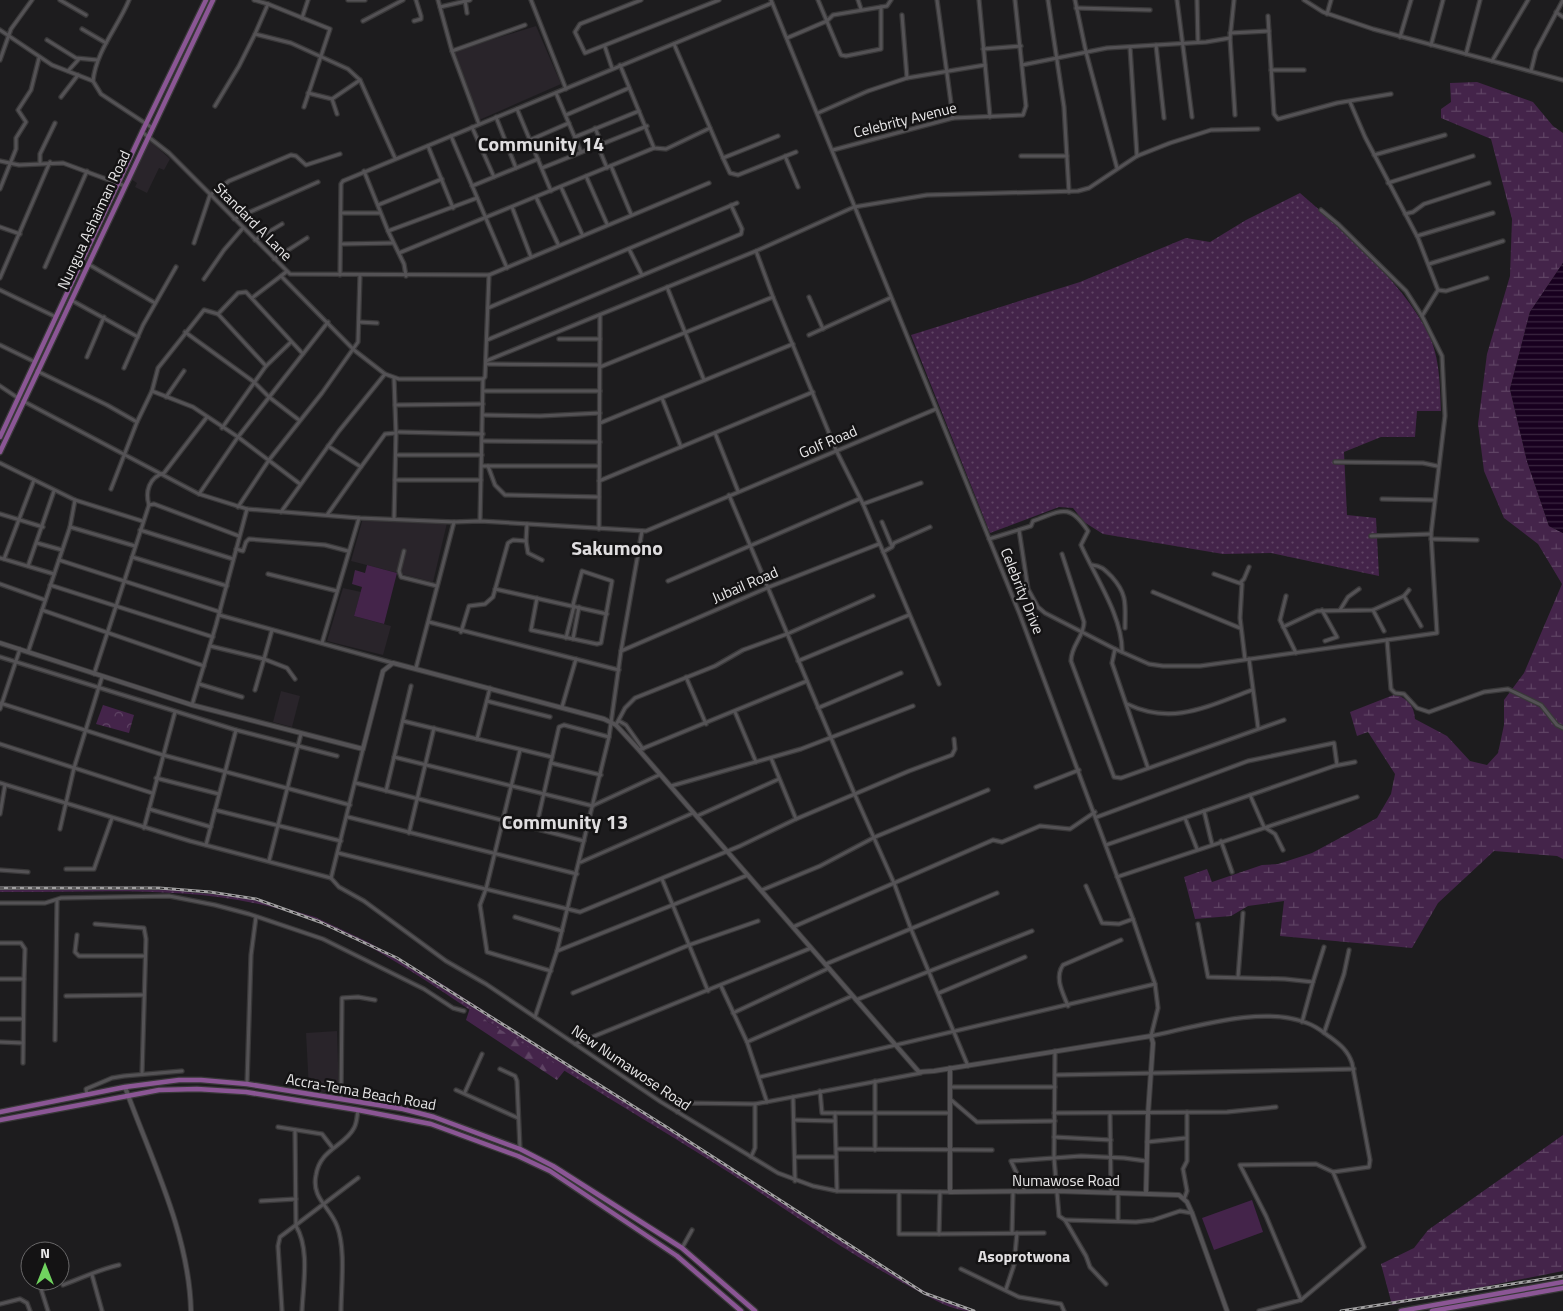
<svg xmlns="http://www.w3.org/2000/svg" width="1563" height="1311" font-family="'Titillium Web',sans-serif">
<defs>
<pattern id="grass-dots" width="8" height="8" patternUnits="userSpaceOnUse" patternTransform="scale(1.25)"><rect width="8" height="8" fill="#44244a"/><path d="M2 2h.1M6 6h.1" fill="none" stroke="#5f4464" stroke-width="1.8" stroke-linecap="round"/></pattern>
<pattern id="forest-firs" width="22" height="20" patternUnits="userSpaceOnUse" patternTransform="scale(1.25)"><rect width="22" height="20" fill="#44244a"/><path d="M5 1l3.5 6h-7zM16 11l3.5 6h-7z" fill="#5f4464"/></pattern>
<pattern id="wetland-marsh" width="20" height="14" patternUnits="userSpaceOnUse" patternTransform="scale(1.25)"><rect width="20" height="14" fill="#44244a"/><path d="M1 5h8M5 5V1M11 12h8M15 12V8" fill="none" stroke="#5f4464"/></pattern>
<pattern id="park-crowns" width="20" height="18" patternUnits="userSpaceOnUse" patternTransform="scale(1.25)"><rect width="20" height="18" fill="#44244a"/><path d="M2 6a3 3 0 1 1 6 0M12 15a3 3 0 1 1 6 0" fill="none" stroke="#5f4464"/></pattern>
<pattern id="water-rules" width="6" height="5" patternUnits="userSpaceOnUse" patternTransform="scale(1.25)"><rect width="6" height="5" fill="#18001f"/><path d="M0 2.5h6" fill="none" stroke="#3a2540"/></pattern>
</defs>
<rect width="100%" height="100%" fill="#1d1c1e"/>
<g fill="#29242a">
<polygon points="536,26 561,84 479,120 455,51"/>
<polygon points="148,139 170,159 164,170 159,168 147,193 135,187 137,183 129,178"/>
<polygon points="363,518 447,523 433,582 351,561"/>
<polygon points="343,588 361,592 354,616 391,626 383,655 327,641"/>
<polygon points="281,691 300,696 292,727 273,722"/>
<polygon points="337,1031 339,1094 309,1090 306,1033"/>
</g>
<g fill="url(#grass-dots)">
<path d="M1300,193C1343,230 1403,283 1428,333C1440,357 1440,386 1441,411H1417L1415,437H1381L1344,452L1347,515L1376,518L1379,576L1271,553L1223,554L1103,534L1084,522L1073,508L1059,507L990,533L911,335L1080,282L1186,238L1210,242L1246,220Z"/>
<path d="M0,890H186V892L236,896L267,903L315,917L368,942L442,984L892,1273L931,1295L971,1311C952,1311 933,1299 916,1290C861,1261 810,1226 759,1192C671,1134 579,1082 491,1024C438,989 387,952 328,926C224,881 110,893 0,892Z"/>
</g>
<polygon fill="url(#forest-firs)" points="470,1008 488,1022 565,1070 557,1080 466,1020"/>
<g fill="url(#wetland-marsh)">
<path d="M1477,82L1533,102L1553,126L1563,133V263L1530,312L1510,389L1527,461L1549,526L1563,533V859L1557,856L1494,851L1438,903L1412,948L1280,936L1284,901L1248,906L1231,916L1195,919L1184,877L1207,869L1212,882L1262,865L1278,864L1312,853L1377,818L1391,794L1395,774L1368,732L1357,736L1350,712L1396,694C1408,700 1414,705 1415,719L1447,736L1470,761L1487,765L1498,753L1504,725V700L1524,673L1562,584L1538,544L1504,518L1484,471L1478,424L1487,354L1510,276L1512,219L1491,139L1441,118V109L1451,102L1450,83Z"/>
<polygon points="1563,1135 1563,1271 1392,1305 1381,1264 1414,1248 1428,1230"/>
</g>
<polygon fill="url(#park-crowns)" points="103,705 134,715 129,733 96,724"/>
<g fill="#44244a">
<polygon points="367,565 397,573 384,624 354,616 362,587 352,584 355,570 365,573"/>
<polygon points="1252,1200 1263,1232 1214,1250 1202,1218"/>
</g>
<polygon fill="url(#water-rules)" points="1563,263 1563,533 1549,526 1527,461 1510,389 1530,312"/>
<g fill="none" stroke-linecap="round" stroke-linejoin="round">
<defs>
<g id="minor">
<polyline points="60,0 86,15"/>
<path d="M129,0C118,27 96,51 93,81L101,94L151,127"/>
<polyline points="254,0 268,4 255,34 291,43 348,69 360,80 395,158"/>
<polyline points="348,0 365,0"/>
<polyline points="438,0 452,51 479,124"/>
<polyline points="465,0 467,13"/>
<polyline points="531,0 566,89"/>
<polyline points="641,0 580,24 575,32 585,53 719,0"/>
<polyline points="771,0 1020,615 1133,919 1119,924 1102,923 1086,886"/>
<polyline points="858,0 861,9"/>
<polyline points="937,0 953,118"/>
<polyline points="979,0 990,117"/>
<polyline points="1048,0 1064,107 1069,192"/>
<polyline points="1075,0 1086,52 1117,168"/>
<polyline points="1177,0 1192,117"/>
<polyline points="1197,0 1198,42"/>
<polyline points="1234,0 1230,38 1235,115"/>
<polyline points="1304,0 1323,12 1373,29 1563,80"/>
<polyline points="268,4 330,29 304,107"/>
<polyline points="440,7 470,0"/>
<polyline points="881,7 887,6 891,0"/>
<polyline points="1076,8 1150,10"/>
<polyline points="1556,12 1563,17"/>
<polyline points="1327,14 1331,0"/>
<polyline points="902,15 907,78"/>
<polyline points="1268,16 1274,114 1278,119 1337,103 1391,94"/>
<polyline points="302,18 308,0"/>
<polyline points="363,21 403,0"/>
<polyline points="414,21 421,19 421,16 416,0"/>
<polyline points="82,29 106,43"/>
<polyline points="0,30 52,65 93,81"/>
<polyline points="1230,33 1269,31"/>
<polyline points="1400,37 1411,0"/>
<polyline points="787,38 827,21 833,15 881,7 881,49 846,56 841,55 818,0"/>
<polyline points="47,40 76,58 97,60"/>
<polyline points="674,44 723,158 778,136"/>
<polyline points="1156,45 1164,118"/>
<polyline points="1431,45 1443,0"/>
<polyline points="605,47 612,68"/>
<polyline points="1130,47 1137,156"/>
<polyline points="983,49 1021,46"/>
<polyline points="452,51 525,25"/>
<polyline points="1466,54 1480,0"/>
<polyline points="0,60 11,29 32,0"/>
<polyline points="1492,61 1528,0"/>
<polyline points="620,65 654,148 666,149 710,128"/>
<polyline points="1022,65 1107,48 1206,42 1230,38"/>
<polyline points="1271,70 1304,70"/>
<polyline points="68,71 79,59"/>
<polyline points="1531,71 1536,51 1563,0"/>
<polyline points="308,93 332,99 337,114"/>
<polyline points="556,93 581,152"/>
<polyline points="61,97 78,75"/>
<polyline points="332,99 360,80"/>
<polyline points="1350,102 1365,137 1418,238 1438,290 1422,316"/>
<polyline points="215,106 239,66 255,34"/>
<polyline points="517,109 551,191"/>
<polyline points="818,113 868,91 907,78 985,65"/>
<polyline points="566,115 629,88"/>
<polyline points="496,117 516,168"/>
<polyline points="472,127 494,177"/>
<polyline points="595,128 602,144"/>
<polyline points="142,132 169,153 290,274 489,275 709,183"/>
<polyline points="451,136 507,268"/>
<polyline points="575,137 639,111"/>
<polyline points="530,140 569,123"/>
<polyline points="428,146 453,208"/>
<polyline points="598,146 607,168"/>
<polyline points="833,150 953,118 1023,115 1026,106 1015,0"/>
<polyline points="1374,155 1445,135"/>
<polyline points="785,156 798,187"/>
<polyline points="1021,156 1067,156"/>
<polyline points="723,158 730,173 738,175 796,152"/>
<polyline points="0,161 19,165 63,163 125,186"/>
<polyline points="40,162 40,154 55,123"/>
<polyline points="611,166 631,214"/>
<polyline points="542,168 647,126"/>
<polyline points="364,171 388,231 404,264 406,276"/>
<polyline points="586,176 607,224"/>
<polyline points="1388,183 1473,156"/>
<polyline points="472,186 538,159"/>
<polyline points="561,187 582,234"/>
<polyline points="0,189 16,149 16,138 26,122 18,110 31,90 39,58"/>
<polyline points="536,197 558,244"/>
<polyline points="378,205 442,179"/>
<polyline points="512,207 531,257"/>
<polyline points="341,213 380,213"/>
<polyline points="1405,214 1413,212 1424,204 1489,183"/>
<polyline points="234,219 318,182"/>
<polyline points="0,227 20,234"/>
<polyline points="388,231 477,198"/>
<polyline points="1417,236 1493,213"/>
<polyline points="255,240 282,224"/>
<polyline points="194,243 210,195 229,181 291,155 296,156 306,165 340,154"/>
<polyline points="341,244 393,243"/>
<polyline points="629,249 642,275"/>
<polyline points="756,251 773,297"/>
<polyline points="399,253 654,148"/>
<polyline points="274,259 307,238"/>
<polyline points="88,264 155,303"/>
<polyline points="1429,264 1503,241"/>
<polyline points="45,267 87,171"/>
<polyline points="286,272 281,276 354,350 385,374 399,379 483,379"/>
<polyline points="340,275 341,184 343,181 772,3"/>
<polyline points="0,278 50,162"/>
<polyline points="204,279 224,250 243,228"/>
<polyline points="667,287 704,380"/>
<polyline points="0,290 56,317"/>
<polyline points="1438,290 1446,291 1487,278"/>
<polyline points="809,297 823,329"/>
<polyline points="252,298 281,276"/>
<polyline points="71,300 138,337"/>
<polyline points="488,308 737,203"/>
<polyline points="218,314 238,293 246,292 303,354"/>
<polyline points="359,322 377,323"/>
<polyline points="185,332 254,382 269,397 299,420"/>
<polyline points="809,335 890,298"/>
<polyline points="559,339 600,339"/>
<polyline points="487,340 741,234 742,229 731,205"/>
<polyline points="0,345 35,362"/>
<polyline points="87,357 104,317"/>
<polyline points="486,361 756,251 854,207 927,195 1078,191 1089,188 1137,156 1170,143 1211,130 1258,129"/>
<polyline points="486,364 600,365"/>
<polyline points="266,366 291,342"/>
<polyline points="600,367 773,297 836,450 863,504 939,684"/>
<polyline points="124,368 143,325 176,267"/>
<polyline points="37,371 107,405 137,422"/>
<polyline points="0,386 18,398"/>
<polyline points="152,391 193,407 238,437 300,484"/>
<polyline points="484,391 600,391"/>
<polyline points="166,397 184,371"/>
<polyline points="662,398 681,447"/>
<polyline points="23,401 199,494 247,509 359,518 454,522 480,521 646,531 936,409"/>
<polyline points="395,405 483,404"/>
<polyline points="483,415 540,416 600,413"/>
<polyline points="600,423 793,344"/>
<polyline points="399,432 483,434"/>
<polyline points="715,433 738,491"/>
<polyline points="483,441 600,442"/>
<polyline points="328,446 361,467 385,434 396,433"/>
<polyline points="396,455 482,455"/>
<polyline points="1335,462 1423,463 1437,466"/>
<polyline points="0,463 75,500 142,521"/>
<polyline points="482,466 599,466"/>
<polyline points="488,466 495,485 505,495 599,497"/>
<polyline points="395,480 481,480"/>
<polyline points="599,481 813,392"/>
<polyline points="111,489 137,422 152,391 158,368 204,310 218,314 266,366 222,428"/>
<polyline points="199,494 238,437 328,322"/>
<polyline points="729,495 855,795 894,883 911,929 968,1066"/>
<polyline points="1382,499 1433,500"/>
<polyline points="863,504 921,483"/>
<path d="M149,505C145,492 149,477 164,473L207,417"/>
<polyline points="238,507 269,460 322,393 358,342 360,275"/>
<polyline points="281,512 339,431 385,374"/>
<polyline points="0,514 43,527"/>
<polyline points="327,515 361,467"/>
<polyline points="394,519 396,433 394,378"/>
<polyline points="480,521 483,379 485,377 489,275"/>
<polyline points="882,522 892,546"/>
<polyline points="70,527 135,546"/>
<polyline points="599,529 600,315"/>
<polyline points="140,530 233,559"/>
<polyline points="1019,530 1028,589 1038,607 1045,613 1115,649 1149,664 1163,666 1200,666 1437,633 1431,534 1445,416 1442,356 1422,316 1406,291 1338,224 1321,210"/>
<polyline points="1371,536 1431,534"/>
<path d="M989,539L1031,526L1033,521C1061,511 1069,502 1088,531L1081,545C1095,577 1123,617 1122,652"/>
<polyline points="1431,539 1477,540"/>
<polyline points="526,541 528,553 542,560"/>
<polyline points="37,543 62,550"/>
<polyline points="236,549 243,551 246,542 249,539 325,545 348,551"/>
<polyline points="404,551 399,571 401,577 437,586"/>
<polyline points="883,552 892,547 894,543 930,527"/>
<path d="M1062,554L1084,622C1084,637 1071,645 1071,661L1114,777L1121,778L1284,720"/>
<polyline points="132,557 227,586"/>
<polyline points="0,558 54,574"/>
<polyline points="4,559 34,480"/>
<polyline points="59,560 220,612"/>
<path d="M1092,565C1102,566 1105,570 1112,577C1128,595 1125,605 1125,628"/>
<polyline points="28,566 54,491"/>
<polyline points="268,574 337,591"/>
<polyline points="1214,574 1242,584 1240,618 1245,659"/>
<polyline points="668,581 859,499"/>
<polyline points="1241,582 1244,579 1249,567"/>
<polyline points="0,584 45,600"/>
<polyline points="50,585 213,637"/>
<polyline points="495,589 607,614"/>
<polyline points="1153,592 1240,628"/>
<polyline points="1286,596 1280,620 1296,653"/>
<polyline points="1404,596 1421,626"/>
<polyline points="537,598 531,630 597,644 601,643 612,581 582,571 573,605"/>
<polyline points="42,610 204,666"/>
<polyline points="1322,610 1337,637 1325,641"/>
<polyline points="1340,610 1348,597 1359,589"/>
<polyline points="1373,610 1384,631"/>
<polyline points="219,615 393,663"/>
<polyline points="429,622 619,670"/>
<polyline points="1283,627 1317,611 1373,610 1404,596 1409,590"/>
<polyline points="461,632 469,606 485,604 493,597 508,543 513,540 526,541 527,524"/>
<polyline points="566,638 574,606"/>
<polyline points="573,639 579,607"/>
<polyline points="1387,640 1391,689 1395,693 1404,694 1417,708 1429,712 1484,692 1508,689 1541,705 1557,725 1563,728"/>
<polyline points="322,643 359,518"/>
<polyline points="210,646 264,659 272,630"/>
<polyline points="1115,649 1112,663 1148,768"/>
<polyline points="621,651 769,587 879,544"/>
<polyline points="28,652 70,527 75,500"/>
<polyline points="0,657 236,730 337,756"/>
<polyline points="1249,659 1258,727"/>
<polyline points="798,661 909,615"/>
<polyline points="416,668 454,522"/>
<polyline points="94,674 149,505 154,504 239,536"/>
<polyline points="686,677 706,724"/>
<polyline points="199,684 242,697"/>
<polyline points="255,690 264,659 287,668 295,679"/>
<polyline points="487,701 550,717"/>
<polyline points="0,703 163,755 350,805"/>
<path d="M1127,704C1173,726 1208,706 1252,690"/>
<polyline points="192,705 216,625 247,509"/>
<polyline points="562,707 576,659"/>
<polyline points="818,708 901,673"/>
<polyline points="0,709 20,649"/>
<polyline points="735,712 756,762"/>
<polyline points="403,721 552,757"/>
<polyline points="619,721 626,725 643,749"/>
<polyline points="616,725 625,708 635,698 715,666 743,650 787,634 873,596"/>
<polyline points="477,739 490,688"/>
<polyline points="0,744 152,793"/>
<polyline points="520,750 486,889 480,905 487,952 551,971"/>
<polyline points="639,750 807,681"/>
<polyline points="394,757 593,806"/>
<polyline points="771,758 796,819"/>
<polyline points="551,763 601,775"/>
<polyline points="156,778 219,794"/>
<polyline points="0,783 190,841 331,878"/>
<polyline points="356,783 584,841"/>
<polyline points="671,786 801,749 913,706"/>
<polyline points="1036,787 1079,770"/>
<polyline points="386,791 411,686"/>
<polyline points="1250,795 1264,827 1275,834 1283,850"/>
<polyline points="594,805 659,775"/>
<polyline points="149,809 211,827"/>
<polyline points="215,810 341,841"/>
<polyline points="1204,811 1212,844"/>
<polyline points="0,814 5,785"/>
<polyline points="697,816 779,779"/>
<polyline points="348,817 577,874"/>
<polyline points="1097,817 1248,761 1334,743 1337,765"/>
<polyline points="1185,818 1197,849"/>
<polyline points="144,828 175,712"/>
<polyline points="536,828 559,727 564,725 609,737"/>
<polyline points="60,829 74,768 102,677"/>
<polyline points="409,833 434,728"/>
<polyline points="1221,841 1232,872"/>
<polyline points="206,845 236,730"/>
<polyline points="1106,845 1334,766 1355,762"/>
<polyline points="338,853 580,912 740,846 796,819 909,771 952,755 955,749 954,739"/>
<polyline points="269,861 301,734"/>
<polyline points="581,862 693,813"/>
<polyline points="66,869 94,869 112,818"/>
<polyline points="0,870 28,872"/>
<polyline points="1117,877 1357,797"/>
<polyline points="331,878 339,887 364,901 446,961 486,984 661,1102 778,1173 813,1186 837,1191 950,1192"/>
<polyline points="331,878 363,749"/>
<polyline points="662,879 708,991"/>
<polyline points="762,890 820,866 875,837 988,790"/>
<polyline points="0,903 45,903 61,898 169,896 215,905 249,914 323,939 424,989 453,1008 464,1011"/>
<polyline points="515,917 562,931"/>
<path d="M1133,919L1155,984L1158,1008L1151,1036C1195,1027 1263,1005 1307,1023C1316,1026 1323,1032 1330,1037C1341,1045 1348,1051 1352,1063L1370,1160L1369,1167L1333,1172L1316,1164L1240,1165L1266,1216L1301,1300L1259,1311"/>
<polyline points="95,924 144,928 146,939 142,1074"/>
<polyline points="1198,924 1208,977 1285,979 1313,982 1302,1022"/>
<polyline points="793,927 993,840 1002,842 1040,826 1070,829 1095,812"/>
<polyline points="77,935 75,952 79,956 144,956"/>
<polyline points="0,943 21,943 25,949 24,979 0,979"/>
<polyline points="557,951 748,875"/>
<polyline points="826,964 997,893"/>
<polyline points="1238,977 1243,913"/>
<polyline points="1313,982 1324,947"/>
<polyline points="721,986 747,1042 767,1102"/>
<polyline points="573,993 689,945 758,921"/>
<polyline points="939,993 1025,957"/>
<polyline points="66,996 144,995"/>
<polyline points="856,1000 1032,931"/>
<path d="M1068,1006C1063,993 1054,978 1063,965L1121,940"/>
<polyline points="733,1013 829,968"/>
<polyline points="535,1017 557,951 609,737 621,651 642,531"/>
<polyline points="0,1019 23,1019"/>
<polyline points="1324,1033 1344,974 1349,950"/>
<polyline points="55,1040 57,901"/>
<polyline points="0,1042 23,1043"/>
<polyline points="747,1042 852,996"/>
<polyline points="575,1044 811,948"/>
<polyline points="1055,1051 1054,1158 1059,1216 1065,1220 1086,1256 1090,1267 1106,1284"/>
<polyline points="23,1063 24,979"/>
<polyline points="500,1069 515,1076 517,1081 520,1149"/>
<polyline points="1055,1075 1354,1069"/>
<polyline points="760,1077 1155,984"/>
<polyline points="247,1084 251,955 256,917"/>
<polyline points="950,1087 1055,1087"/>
<polyline points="456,1090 518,1118"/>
<polyline points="820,1091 822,1113 950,1113"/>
<polyline points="465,1092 482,1054"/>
<polyline points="87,1094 86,1089 112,1078 124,1076 182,1071"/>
<polyline points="793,1097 795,1181"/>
<polyline points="341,1099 342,998 358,997 375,1000"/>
<polyline points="950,1099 977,1122 1055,1121"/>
<polyline points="677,1112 686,1103 755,1104 921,1073"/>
<polyline points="835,1113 837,1191"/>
<polyline points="1054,1113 1227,1112 1276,1107"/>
<polyline points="1110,1114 1111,1192"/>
<polyline points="794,1120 835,1121"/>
<polyline points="278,1127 322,1134 332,1147"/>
<path d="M295,1130L296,1226C310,1249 303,1285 302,1311"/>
<polyline points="1054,1137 1111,1140"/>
<polyline points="1147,1142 1186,1138"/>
<polyline points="837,1149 992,1150"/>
<polyline points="875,1150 875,1081"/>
<polyline points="751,1157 755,1148 755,1104"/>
<polyline points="795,1157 836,1157"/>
<polyline points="1025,1191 1011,1161 1081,1156 1124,1158 1146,1161"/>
<polyline points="940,1192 939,1234 1044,1233"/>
<polyline points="899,1193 899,1234 939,1234"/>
<polyline points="1184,1199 1187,1191 1183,1169 1187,1161 1187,1112"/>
<polyline points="261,1201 296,1199"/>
<polyline points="1065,1220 1136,1222 1153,1220 1180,1211 1192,1213"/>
<polyline points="1118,1220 1118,1193"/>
<polyline points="1012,1233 1013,1192"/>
<polyline points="682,1248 692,1230"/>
<polyline points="961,1269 1019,1297 1061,1304 1064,1311"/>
<polyline points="92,1275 102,1311"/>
<path d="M63,1285C82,1278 100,1269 119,1265"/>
<polyline points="41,1289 48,1311"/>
<polyline points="1006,1289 1014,1265 1017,1233"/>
<polyline points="1301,1300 1364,1247 1333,1172"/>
<polyline points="0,1304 20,1299 27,1303 30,1311"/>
<polyline points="282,1311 278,1246 280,1237 358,1178"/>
<path d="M341,1311C341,1287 346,1249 337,1226C330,1207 311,1198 316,1175C320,1149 345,1146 354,1128C357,1123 357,1116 358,1110"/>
</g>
<g id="tertiary">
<polyline points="0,643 192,705 363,749 383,671 393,663 604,719 616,725 639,750 919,1072 934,1071 1151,1036 1153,1043 1148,1114 1146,1193"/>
<polyline points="950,1068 950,1192 1056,1191 1179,1195 1187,1202 1192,1213 1227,1311"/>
<path d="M125,1087C151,1159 189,1233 191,1311"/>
</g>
<g id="primary">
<polyline points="0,437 142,132 206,0"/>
<polyline points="0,452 213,0"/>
<polyline points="0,1112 125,1087 179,1080 201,1080 247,1084 403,1109 434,1117 520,1149 553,1166 682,1248 755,1311"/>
<polyline points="0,1120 159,1090 197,1089 246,1092 358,1110 431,1124 518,1156 550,1171 677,1256 741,1311"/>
<polyline points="1401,1311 1563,1282"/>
<polyline points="1432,1311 1563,1288"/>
</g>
</defs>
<use href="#minor" stroke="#393839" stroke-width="5.5"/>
<use href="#tertiary" stroke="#393839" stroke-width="6"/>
<use href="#primary" stroke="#393839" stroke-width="7"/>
<use href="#minor" stroke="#545255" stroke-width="3"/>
<use href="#tertiary" stroke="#545255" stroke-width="4"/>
<use href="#primary" stroke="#8b5695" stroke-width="4.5"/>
<defs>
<g id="rail">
<polyline points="0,888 159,888 210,892 256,899 320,922 397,958 668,1128 924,1293 974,1311"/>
<polyline points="1341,1311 1563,1276"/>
</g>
</defs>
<use href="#rail" stroke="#a1a0a1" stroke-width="3"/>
<use href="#rail" stroke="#141314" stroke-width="1" stroke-dasharray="4" stroke-linecap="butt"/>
</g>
<g text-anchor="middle" stroke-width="5" stroke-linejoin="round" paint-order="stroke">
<g font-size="15" fill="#e8e7e8" stroke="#141314">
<text transform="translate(905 120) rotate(-14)" y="5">Celebrity Avenue</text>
<text transform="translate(94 220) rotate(-65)" y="5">Nungua Ashaiman Road</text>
<text transform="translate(253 222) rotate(45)" y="5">Standard A Lane</text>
<text transform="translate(828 442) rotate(-23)" y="5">Golf Road</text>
<text transform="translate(745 585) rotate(-23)" y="5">Jubail Road</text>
<text transform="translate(1022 591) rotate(68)" y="5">Celebrity Drive</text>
<text transform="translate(631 1068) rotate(34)" y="5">New Numawose Road</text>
<text transform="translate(361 1092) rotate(10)" y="5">Accra-Tema Beach Road</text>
<text x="1066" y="1186">Numawose Road</text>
</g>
<g font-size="16" font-weight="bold" fill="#e0dee0" stroke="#141314">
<text x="1024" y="1262">Asoprotwona</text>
</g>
<g font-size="20" font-weight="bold" fill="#e0dee0" stroke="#141314">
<text x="541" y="151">Community 14</text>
<text x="617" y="555">Sakumono</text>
<text x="565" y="829">Community 13</text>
</g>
</g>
<g transform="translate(45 1266)"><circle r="24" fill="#141314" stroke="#696869"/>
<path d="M0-4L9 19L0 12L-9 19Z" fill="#70d35f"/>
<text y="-8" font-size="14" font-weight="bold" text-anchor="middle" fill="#e8e7e8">N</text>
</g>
</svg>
